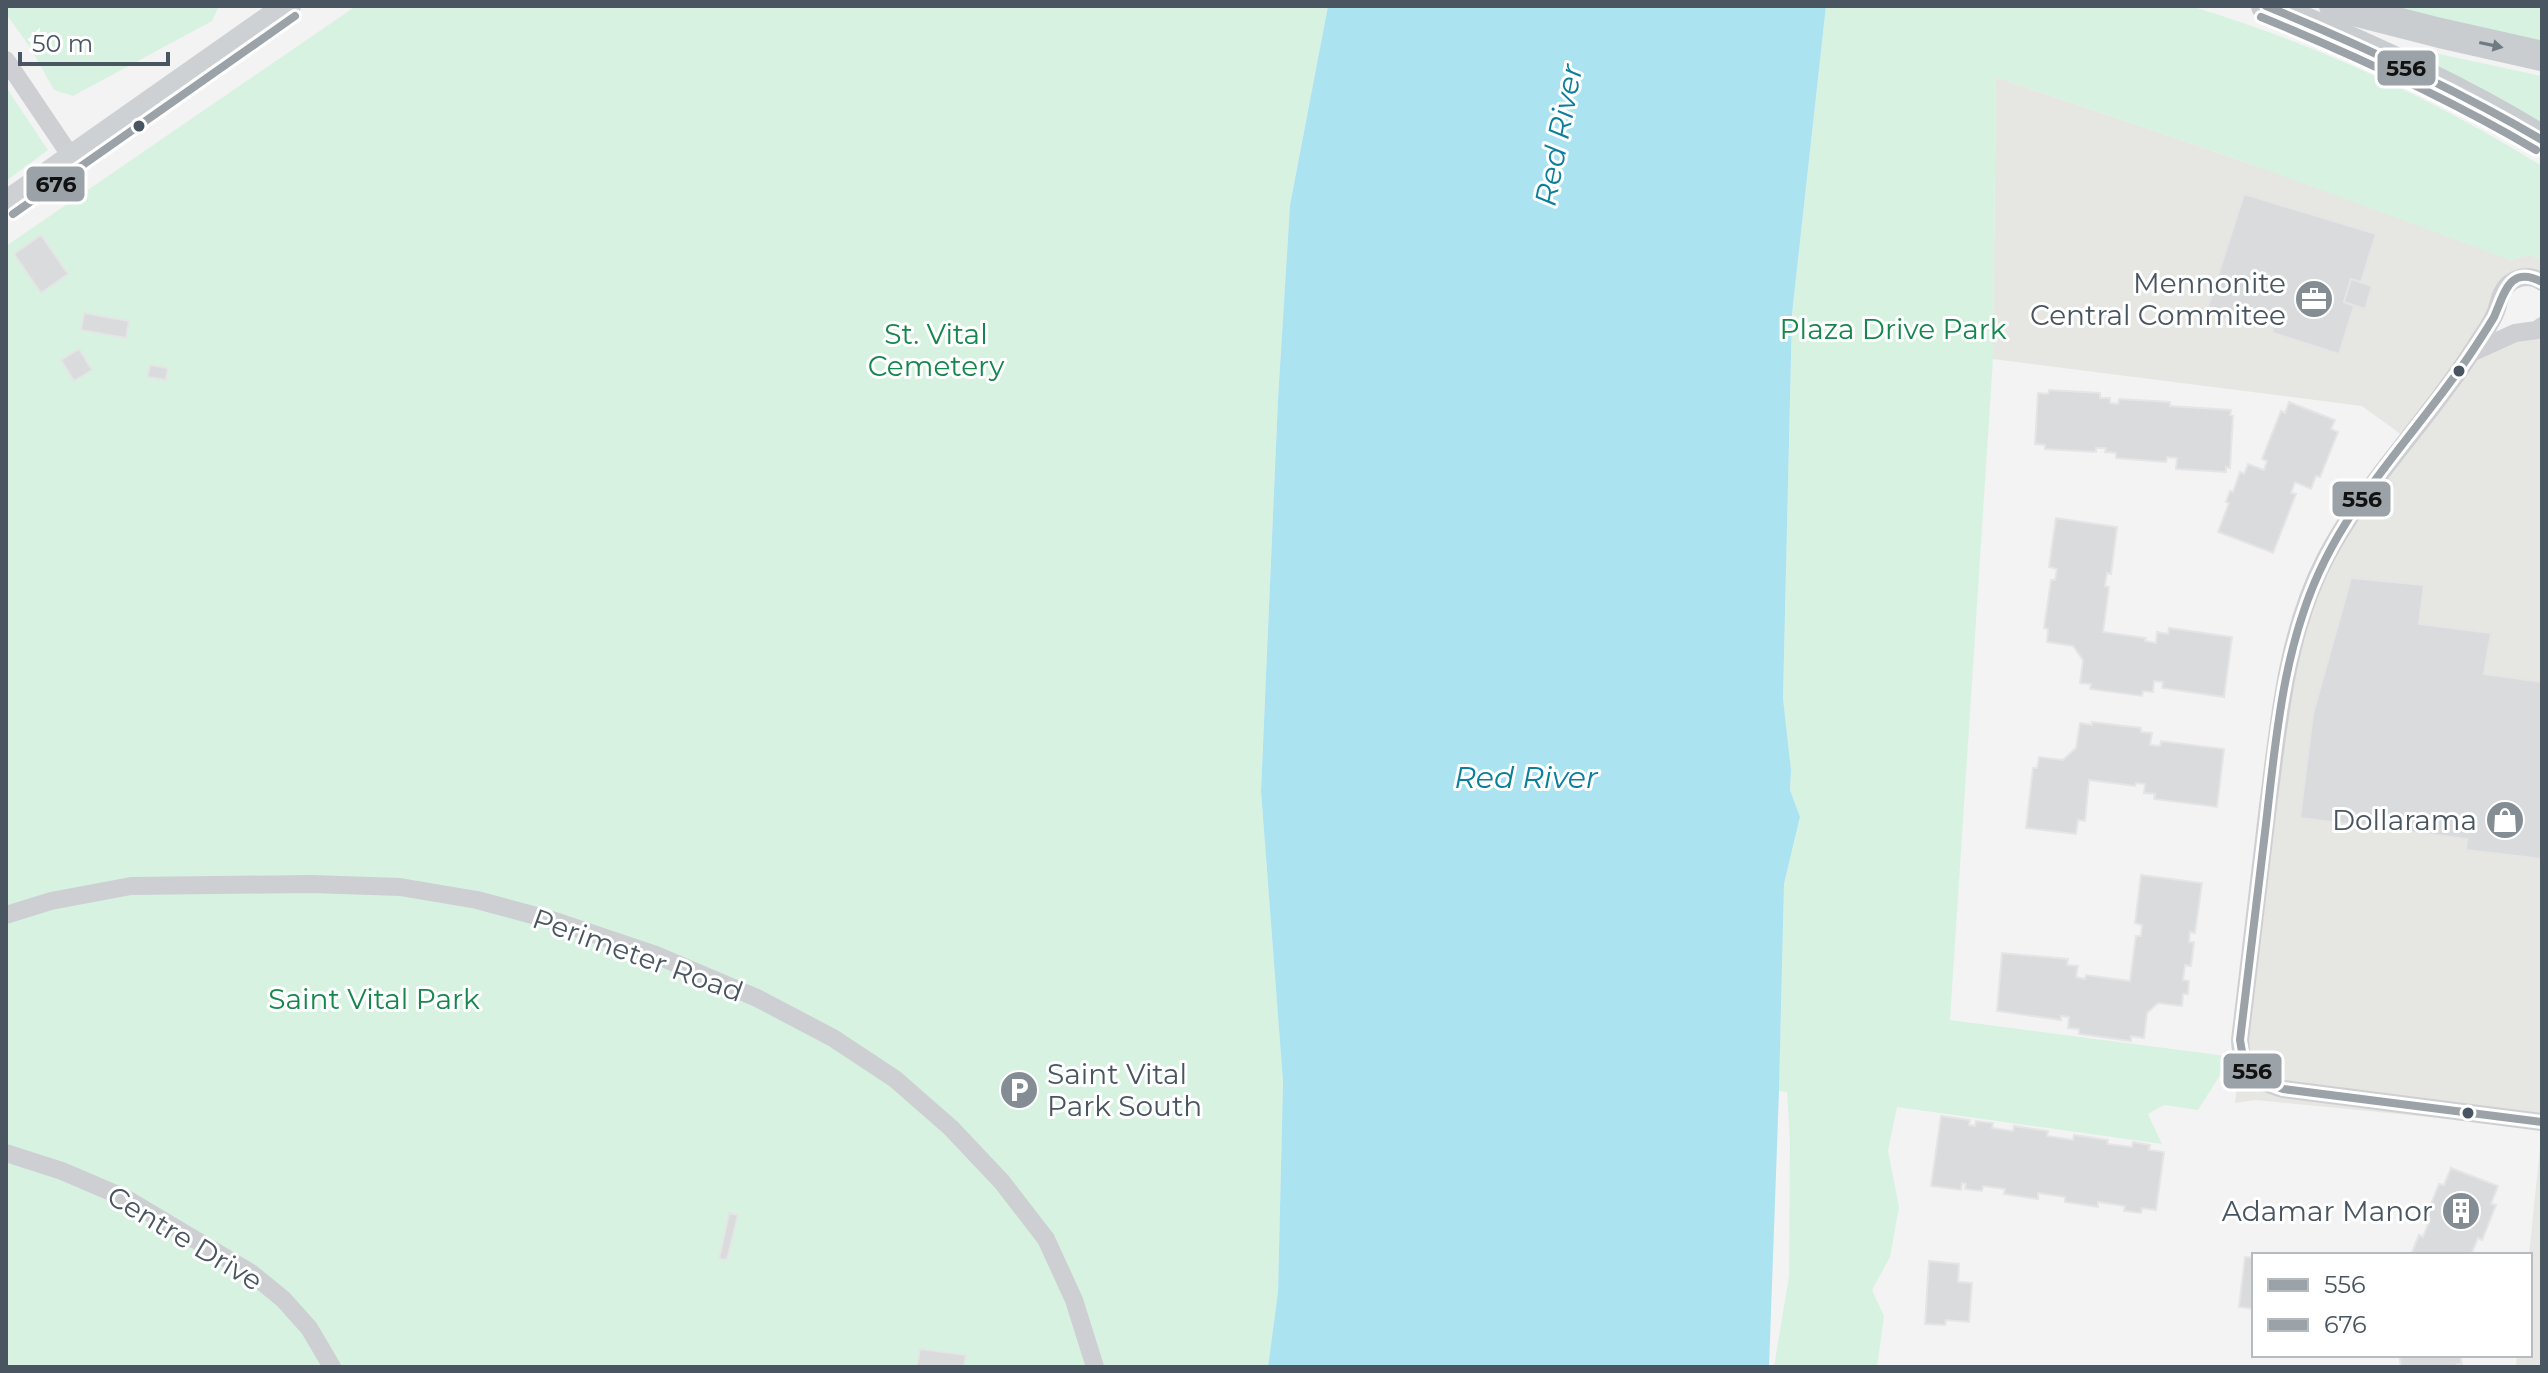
<svg xmlns="http://www.w3.org/2000/svg" width="2548" height="1373" font-family="Montserrat,sans-serif">
<rect width="100%" height="100%" fill="#f3f3f3"/>
<g fill="#e6e6e2">
<polygon points="1996,77 2251,164 2478,234 2510,260 2528,255 2542,258 2542,278 2518,278 2472,352 2542,326 2542,1128 2256,1100 2235,1103 2280,716 2308,600 2406,438 2362,406 1993,359"/>
<polygon points="2540,1148 2542,1148 2542,1367 2516,1367 2517,1355 2530,1355 2529,1255"/>
</g>
<g fill="#d8f2e2">
<polygon points="6,6 219,6 212,21 73,96 54,90 30,47 6,14"/>
<polygon points="356,6 1328,6 1290,205 1278,399 1261,791 1283,1082 1278,1292 1268,1367 6,1367 6,246"/>
<path d="M1826,6H2190C2315,43 2432,98 2542,166V258L2528,255L2510,260L2251,164L1996,77L1993,359L1950,1020L2226,1056L2219,1077L2198,1110L2164,1105L2148,1114L2162,1144L1897,1107L1888,1151L1899,1207L1890,1257L1872,1290L1884,1316L1877,1367H1774L1789,1276L1790,1141L1787,1092L1779,1091L1784,884L1800,818L1790,790L1791,770L1783,698L1792,314Z"/>
<polygon points="2383,6 2542,6 2542,44"/>
<polygon points="2425,51 2542,76 2542,126 2422,56"/>
<polygon points="6,87 48,150 6,181"/>
</g>
<polygon fill="#ace3f1" points="1328,6 1826,6 1792,314 1783,698 1791,770 1790,790 1800,817 1784,884 1779,1091 1769,1367 1268,1367 1278,1292 1283,1082 1261,791 1278,399 1290,205"/>
<g fill="#dadbdd" stroke="#e5e5e6" stroke-width="2">
<polygon points="2244,194 2376,234 2361,282 2351,279 2344,302 2354,306 2339,354 2273,333 2272,324 2257,320 2249,326 2206,313"/>
<polygon points="41,235 68,274 41,293 14,254"/>
<polygon points="2351,279 2372,286 2365,309 2344,302"/>
<polygon points="84,313 129,321 126,338 81,330"/>
<polygon points="79,349 92,370 74,381 61,360"/>
<polygon points="150,365 168,368 166,380 147,377"/>
<polygon points="2049,390 2100,393 2100,398 2110,398 2110,403 2118,404 2119,399 2170,402 2170,406 2231,410 2230,415 2233,416 2230,468 2226,467 2226,472 2176,469 2177,458 2167,457 2166,462 2116,458 2116,453 2105,452 2106,448 2096,448 2096,452 2045,449 2045,445 2035,444 2038,393 2048,394"/>
<polygon points="2289,402 2335,420 2331,429 2338,432 2320,477 2316,476 2311,489 2295,482 2291,493 2296,494 2273,553 2218,532 2229,503 2226,502 2230,491 2233,492 2240,472 2244,474 2248,464 2264,470 2267,461 2262,459 2281,411 2285,413"/>
<polygon points="2056,518 2117,527 2111,574 2107,573 2105,586 2109,587 2103,632 2146,638 2145,641 2156,643 2157,632 2168,634 2169,628 2232,637 2224,697 2162,688 2163,682 2154,681 2153,692 2143,691 2142,696 2090,689 2091,684 2080,683 2083,660 2073,646 2047,642 2048,629 2044,628 2051,580 2055,580 2057,569 2049,567"/>
<polygon points="2351,578 2424,585 2419,624 2491,633 2484,674 2542,682 2542,859 2466,850 2467,839 2300,818 2313,714"/>
<polygon points="2092,722 2141,728 2141,732 2152,733 2150,745 2160,746 2161,741 2224,749 2217,807 2154,799 2155,794 2144,793 2145,784 2136,783 2135,786 2089,780 2085,821 2078,820 2076,834 2026,828 2033,768 2037,768 2039,757 2063,760 2076,748 2080,723 2092,725"/>
<polygon points="2141,875 2202,883 2195,933 2190,932 2189,942 2194,942 2191,966 2185,965 2183,980 2189,981 2188,994 2183,994 2182,1006 2158,1003 2147,1013 2144,1038 2131,1036 2131,1041 2079,1034 2079,1029 2068,1028 2069,1017 2061,1016 2061,1020 1997,1011 2002,953 2068,959 2067,965 2078,966 2076,977 2085,979 2086,975 2130,981 2136,936 2141,936 2142,925 2135,923"/>
<polygon points="1941,1116 1970,1120 1969,1125 1975,1126 1976,1121 1993,1123 1992,1128 2013,1131 2014,1126 2048,1131 2047,1136 2073,1140 2074,1135 2108,1140 2107,1144 2132,1147 2133,1142 2150,1145 2149,1150 2164,1152 2156,1210 2142,1208 2141,1213 2124,1211 2125,1206 2098,1202 2098,1207 2065,1202 2065,1197 2038,1193 2038,1199 2004,1194 2005,1189 1983,1186 1982,1191 1965,1189 1966,1184 1962,1183 1961,1190 1931,1186"/>
<polygon points="2451,1168 2498,1186 2491,1204 2496,1205 2482,1240 2478,1238 2471,1255 2416,1255 2412,1252 2419,1235 2423,1237 2430,1219 2426,1217 2439,1184 2444,1185"/>
<polygon points="729,1213 738,1215 727,1260 719,1259"/>
<polygon points="2245,1257 2254,1258 2254,1309 2239,1307"/>
<polygon points="1929,1261 1959,1264 1958,1282 1972,1283 1969,1322 1946,1320 1945,1325 1925,1324"/>
<polygon points="920,1349 966,1355 964,1367 917,1367"/>
<polygon points="2399,1355 2460,1355 2462,1364 2457,1364 2458,1367 2401,1367"/>
</g>
<g fill="none" stroke-linecap="round" stroke-linejoin="round">
<g stroke="#cdcfd2" stroke-width="18">
<polyline points="6,60 72,158"/>
<path d="M2542,282C2528,272 2509,278 2502,293C2498,301 2498,309 2494,316C2489,327 2481,337 2475,347C2429,420 2365,482 2325,559C2286,635 2279,722 2268,806C2259,884 2249,962 2240,1040C2241,1069 2256,1082 2283,1089L2542,1122"/>
<polyline points="2471,353 2515,333 2537,330 2542,326"/>
<polyline points="6,915 51,901 131,886 311,884 400,887 477,900 555,921 656,955 757,998 833,1038 895,1079 951,1128 1002,1182 1046,1239 1074,1300 1095,1367"/>
<polyline points="6,1153 62,1171 125,1198 251,1273 283,1299 309,1328 332,1367"/>
</g>
<polyline stroke="#ced1d4" stroke-width="26" points="6,204 288,6"/>
<g stroke="#c9cdd0" stroke-width="30">
<path d="M2266,6C2361,44 2454,86 2542,140"/>
<polyline points="2334,6 2440,33 2542,56"/>
</g>
<defs>
<g id="bus-1">
<path d="M2266,6C2361,45 2454,88 2542,140"/>
<path d="M2542,282C2509,264 2504,295 2494,317C2487,329 2479,341 2471,353C2424,423 2363,484 2325,560C2284,641 2276,735 2266,824C2257,896 2248,968 2240,1040C2243,1068 2257,1081 2283,1089L2542,1122"/>
</g>
<g id="bus-2">
<path d="M2261,17C2356,56 2448,98 2536,150"/>
<polyline points="13,214 295,16"/>
</g>
</defs>
<use href="#bus-1" stroke="#fff" stroke-width="14"/>
<use href="#bus-2" stroke="#fff" stroke-width="14"/>
<use href="#bus-1" stroke="#9ba2a8" stroke-width="8"/>
<use href="#bus-2" stroke="#9ba2a8" stroke-width="8"/>
</g>
<defs><path id="oneway-solid" d="M-6-.8H1V-3.2L6.5 0L1 3.2V.8H-6Z" transform="scale(2)"/></defs>
<use fill="#6f7a82" href="#oneway-solid" transform="translate(2491 45) rotate(12)"/>
<defs>
<symbol id="office-disc" viewBox="-11 -11 22 22"><circle r="9.5" fill="#848d94" stroke="#fff"/><path d="M-6-3h4V-5.5h4V-3h4V5H-6ZM-1-4.5V-3h2v-1.5ZM-6 0V1H6V0Z" fill="#fff"/></symbol>
<symbol id="shop-disc" viewBox="-11 -11 22 22"><circle r="9.5" fill="#848d94" stroke="#fff"/><path d="M-5-2.5h2.3a2.7 3.5 0 0 1 5.4 0H5L5.5 6h-11ZM-1.5-2.5h3a1.5 2.3 0 0 0-3 0Z" fill="#fff"/></symbol>
<symbol id="parking-disc" viewBox="-11 -11 22 22"><circle r="9.5" fill="#848d94" stroke="#fff"/><path d="M-3.5-5.5H1a3.5 3.5 0 0 1 0 7H-1V5.5H-3.5ZM-1-3.4V-.6H.8a1.4 1.4 0 0 0 0-2.8Z" fill="#fff"/></symbol>
<symbol id="building-disc" viewBox="-11 -11 22 22"><circle r="9.5" fill="#848d94" stroke="#fff"/><path d="M-4-6H4V6H1V3H-1V6H-4ZM-2.5-4.3h1.7v1.8h-1.7ZM.8-4.3h1.7v1.8H.8ZM-2.5-1h1.7V.8h-1.7ZM.8-1h1.7V.8H.8Z" fill="#fff"/></symbol>
</defs>
<g fill-rule="evenodd">
<use href="#office-disc" x="2292" y="277" width="44" height="44"/>
<use href="#shop-disc" x="2483" y="798" width="44" height="44"/>
<use href="#parking-disc" x="997" y="1068" width="44" height="44"/>
<use href="#building-disc" x="2439" y="1189" width="44" height="44"/>
</g>
<g fill="#495661" stroke="#fff" stroke-width="3">
<circle cx="139" cy="126" r="7"/>
<circle cx="2459" cy="371" r="7"/>
<circle cx="2468" cy="1113" r="7"/>
</g>
<g text-anchor="middle" stroke-width="6" stroke-linejoin="round" paint-order="stroke">
<g font-size="28" fill="#495661" stroke="#fff" text-anchor="end">
<text x="2286" y="293">Mennonite<tspan x="2286" dy="32">Central Commitee</tspan></text>
<text x="2477" y="830">Dollarama</text>
<text x="1047" y="1084" text-anchor="start">Saint Vital<tspan x="1047" dy="32">Park South</tspan></text>
<text x="2433" y="1221">Adamar Manor</text>
</g>
<g font-size="28" fill="#15874d" stroke="#fff">
<text x="1893" y="339">Plaza Drive Park</text>
<text x="936" y="344">St. Vital<tspan x="936" dy="32">Cemetery</tspan></text>
<text x="374" y="1009">Saint Vital Park</text>
</g>
<g font-size="28" fill="#495661" stroke="#fff">
<text transform="translate(638 955) rotate(20)" y="10">Perimeter Road</text>
<text transform="translate(185 1238) rotate(31)" y="10">Centre Drive</text>
</g>
<g font-size="30" font-style="italic" fill="#097f9c" stroke="#fff">
<text transform="translate(1559 135) rotate(-79)" y="10">Red River</text>
<text x="1526" y="788">Red River</text>
</g>
</g>
<g stroke="#fff" stroke-width="3">
<rect x="2376" y="49" width="61" height="38" rx="8" fill="#9ba2a8"/>
<rect x="25" y="165" width="61" height="38" rx="8" fill="#9ba2a8"/>
<rect x="2331" y="480" width="61" height="38" rx="8" fill="#9ba2a8"/>
<rect x="2222" y="1052" width="61" height="38" rx="8" fill="#9ba2a8"/>
</g>
<g font-size="22" text-anchor="middle" font-weight="bold" fill="#111">
<text x="2406" y="76">556</text>
<text x="56" y="192">676</text>
<text x="2362" y="507">556</text>
<text x="2252" y="1079">556</text>
</g>
<rect width="2548" height="1373" fill="none" stroke="#495661" stroke-width="16"/>
<rect x="2252" y="1253" width="280" height="104" fill="#ffffff" stroke="#b6bbc0" stroke-width="2"/>
<rect x="2268" y="1279" width="40" height="12" fill="#9ba2a8" stroke="#b6bbc0" stroke-width="2"/>
<text x="2324" y="1293" font-size="24" fill="#495661">556</text>
<rect x="2268" y="1319" width="40" height="12" fill="#9ba2a8" stroke="#b6bbc0" stroke-width="2"/>
<text x="2324" y="1333" font-size="24" fill="#495661">676</text>
<path d="M20 52v12h148v-12" fill="none" stroke="#495661" stroke-width="4"/>
<text x="32" y="52" font-size="24" fill="#495661" stroke="#ffffff" stroke-width="6" paint-order="stroke">50 m</text>
</svg>
